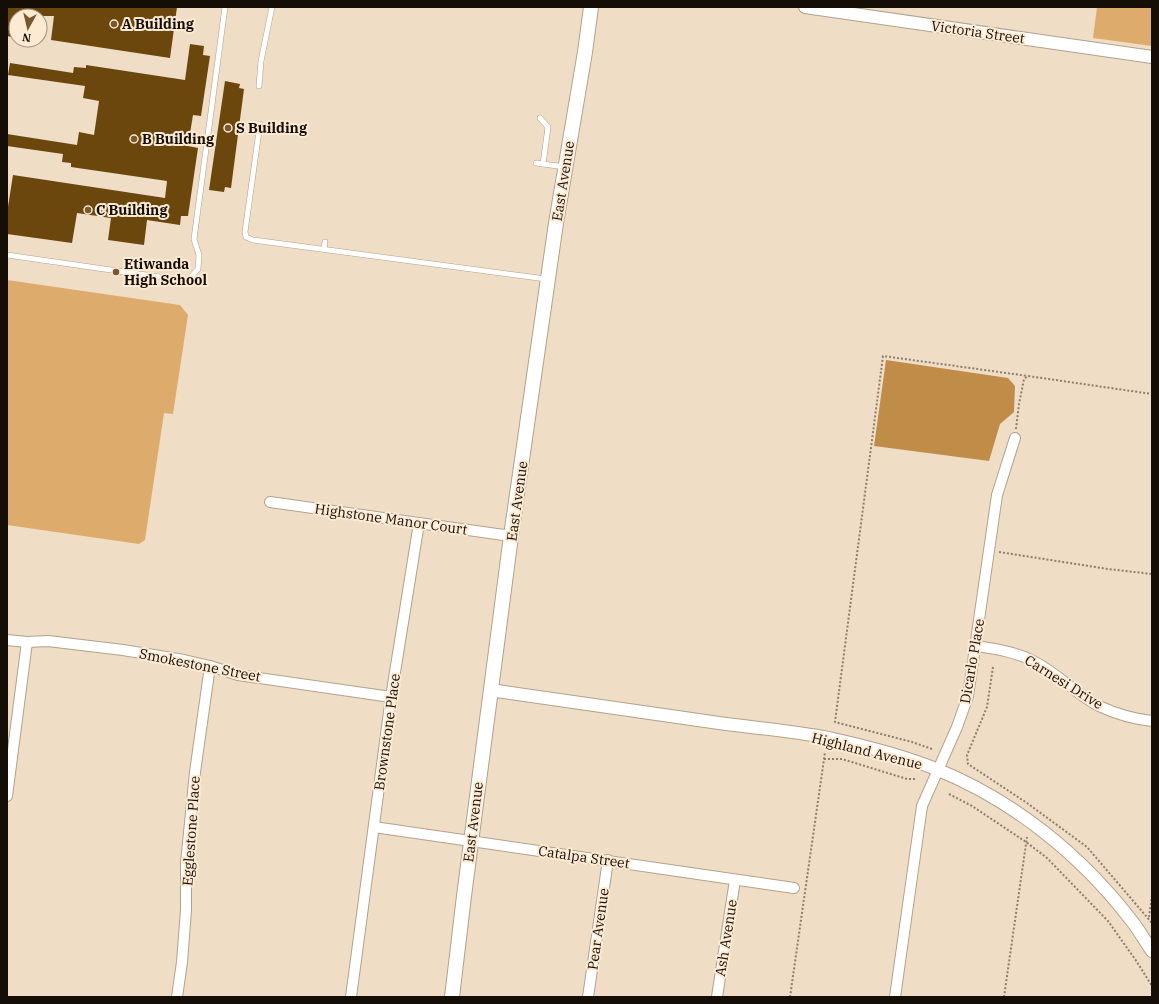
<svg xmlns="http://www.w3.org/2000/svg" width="1159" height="1004" font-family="'IBM Plex Serif',serif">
<rect width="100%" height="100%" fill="#f0ddc6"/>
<g fill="#ddac6d">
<polygon points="1097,7 1152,7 1152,46 1093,38"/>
<polygon points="7,280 180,305 188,315 173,414 164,413 145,540 139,544 7,525"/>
</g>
<polygon fill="#c08d48" points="886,360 1008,378 1015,386 1014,412 1000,424 989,461 874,446"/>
<g fill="#6b470d">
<polygon points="7,7 177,7 170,58 51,40 54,16 16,16 16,38 7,36"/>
<polygon points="190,44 204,46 203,55 210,56 201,116 193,115 188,146 198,148 188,216 181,216 180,225 147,220 144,245 108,240 111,218 77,213 72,243 7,234 7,213 13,175 165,198 167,181 71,167 71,163 62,162 63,154 7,146 7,134 77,145 79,132 94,135 99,101 83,98 85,86 8,75 10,63 73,73 74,67 86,68 86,65 185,80"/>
<polygon points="225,81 240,84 239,88 244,89 231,188 225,187 224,192 209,190"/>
</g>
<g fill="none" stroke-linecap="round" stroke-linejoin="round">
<defs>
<g id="service">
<polyline points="259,86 261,61 272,7"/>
<polyline points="540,118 548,127 543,164 565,167"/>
<polyline points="260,124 245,232 246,237 253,240 546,279"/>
<polyline points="536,163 543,164"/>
<polyline points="324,249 325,242"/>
<polyline points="7,255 160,277 174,282 189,279 198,269 199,255 194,239 225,7"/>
</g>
<g id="minor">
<polyline points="270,502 511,536"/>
<polyline points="7,640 27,642 48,641 123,650 184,660 210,666 238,675 391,697"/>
<path d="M976,646C996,649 1017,652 1035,662C1058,674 1076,694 1099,706C1116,714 1134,719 1152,721"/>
<polyline points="7,796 27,642"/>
<polyline points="374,827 794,888"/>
<polyline points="177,997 182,962 186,910 186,863 195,772 210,666"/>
<polyline points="351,997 391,697 419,523"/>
<polyline points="588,997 608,860"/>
<polyline points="717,997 735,880"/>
<polyline points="895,997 922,806 957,727 968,696 997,495 1015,438"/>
</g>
<g id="tertiary">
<polyline points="805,7 1152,57"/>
<path d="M490,690C566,701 643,712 719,723C755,728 793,731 829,738C865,746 902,755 936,769C1013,800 1081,855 1131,920C1139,930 1145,941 1152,951"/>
</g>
<polyline id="secondary" points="452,997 464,896 511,536 556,223 585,52 591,7"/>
</defs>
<use href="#service" stroke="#b3a18b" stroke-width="6"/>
<use href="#minor" stroke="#b3a18b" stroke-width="12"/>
<use href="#tertiary" stroke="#b3a18b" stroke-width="14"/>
<use href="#secondary" stroke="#b3a18b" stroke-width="16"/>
<g stroke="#8b7e6e" stroke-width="2" stroke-dasharray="2 2" stroke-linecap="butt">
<polyline points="1016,429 1019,404 1024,379 1028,376 1152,394"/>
<polyline points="999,552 1108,569 1152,574"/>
<polyline points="993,667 987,707 967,755 968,764 1027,803 1087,847 1152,923"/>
<polyline points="932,749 912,742 835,722 883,356 1028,376"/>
<polyline points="824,759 842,759 907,779 916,779"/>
<polyline points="949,794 972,806 1026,842 1047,858 1108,921 1137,962 1152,986"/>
<polyline points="1149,917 1152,896"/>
<polyline points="790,997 825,752"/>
<polyline points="1004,997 1027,837"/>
</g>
<use href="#service" stroke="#fff" stroke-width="5"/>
<use href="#minor" stroke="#fff" stroke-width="10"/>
<use href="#tertiary" stroke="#fff" stroke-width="12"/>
<use href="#secondary" stroke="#fff" stroke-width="14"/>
</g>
<g fill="#78582e" stroke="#fdead3" stroke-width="1.5">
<circle cx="114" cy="24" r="4"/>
<circle cx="228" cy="128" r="4"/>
<circle cx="134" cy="139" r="4"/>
<circle cx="88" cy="210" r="4"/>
<circle cx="116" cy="272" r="4"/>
</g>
<g text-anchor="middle" stroke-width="4" stroke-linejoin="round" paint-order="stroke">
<g font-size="14" font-weight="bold" fill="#150e07" stroke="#fdead3" text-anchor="start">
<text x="122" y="29">A Building</text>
<text x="236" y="133">S Building</text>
<text x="142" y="144">B Building</text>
<text x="96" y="215">C Building</text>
<text x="124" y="269">Etiwanda<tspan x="124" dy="16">High School</tspan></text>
</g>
<g font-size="14" fill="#150e07" stroke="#fdead3">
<text transform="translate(978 32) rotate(8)" y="5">Victoria Street</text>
<text transform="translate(563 181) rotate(-81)" y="5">East Avenue</text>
<text transform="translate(517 501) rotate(-82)" y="5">East Avenue</text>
<text transform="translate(391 519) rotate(8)" y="5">Highstone Manor Court</text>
<text transform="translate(972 661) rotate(-80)" y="5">Dicarlo Place</text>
<text transform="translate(200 665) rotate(11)" y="5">Smokestone Street</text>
<text transform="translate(1064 682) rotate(32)" y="5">Carnesi Drive</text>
<text transform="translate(387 732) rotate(-82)" y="5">Brownstone Place</text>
<text transform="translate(867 751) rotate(14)" y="5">Highland Avenue</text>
<text transform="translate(473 822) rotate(-83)" y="5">East Avenue</text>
<text transform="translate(191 831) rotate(-86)" y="5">Egglestone Place</text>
<text transform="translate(584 857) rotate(8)" y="5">Catalpa Street</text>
<text transform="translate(598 929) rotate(-82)" y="5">Pear Avenue</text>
<text transform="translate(726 938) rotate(-81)" y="5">Ash Avenue</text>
</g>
</g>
<rect width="1159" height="1004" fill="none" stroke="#150e07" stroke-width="16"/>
<g transform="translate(28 28) rotate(188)"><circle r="19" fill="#fdead3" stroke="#a09281"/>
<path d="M0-3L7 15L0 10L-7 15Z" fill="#78582e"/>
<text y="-6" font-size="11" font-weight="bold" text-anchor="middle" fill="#150e07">N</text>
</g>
</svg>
